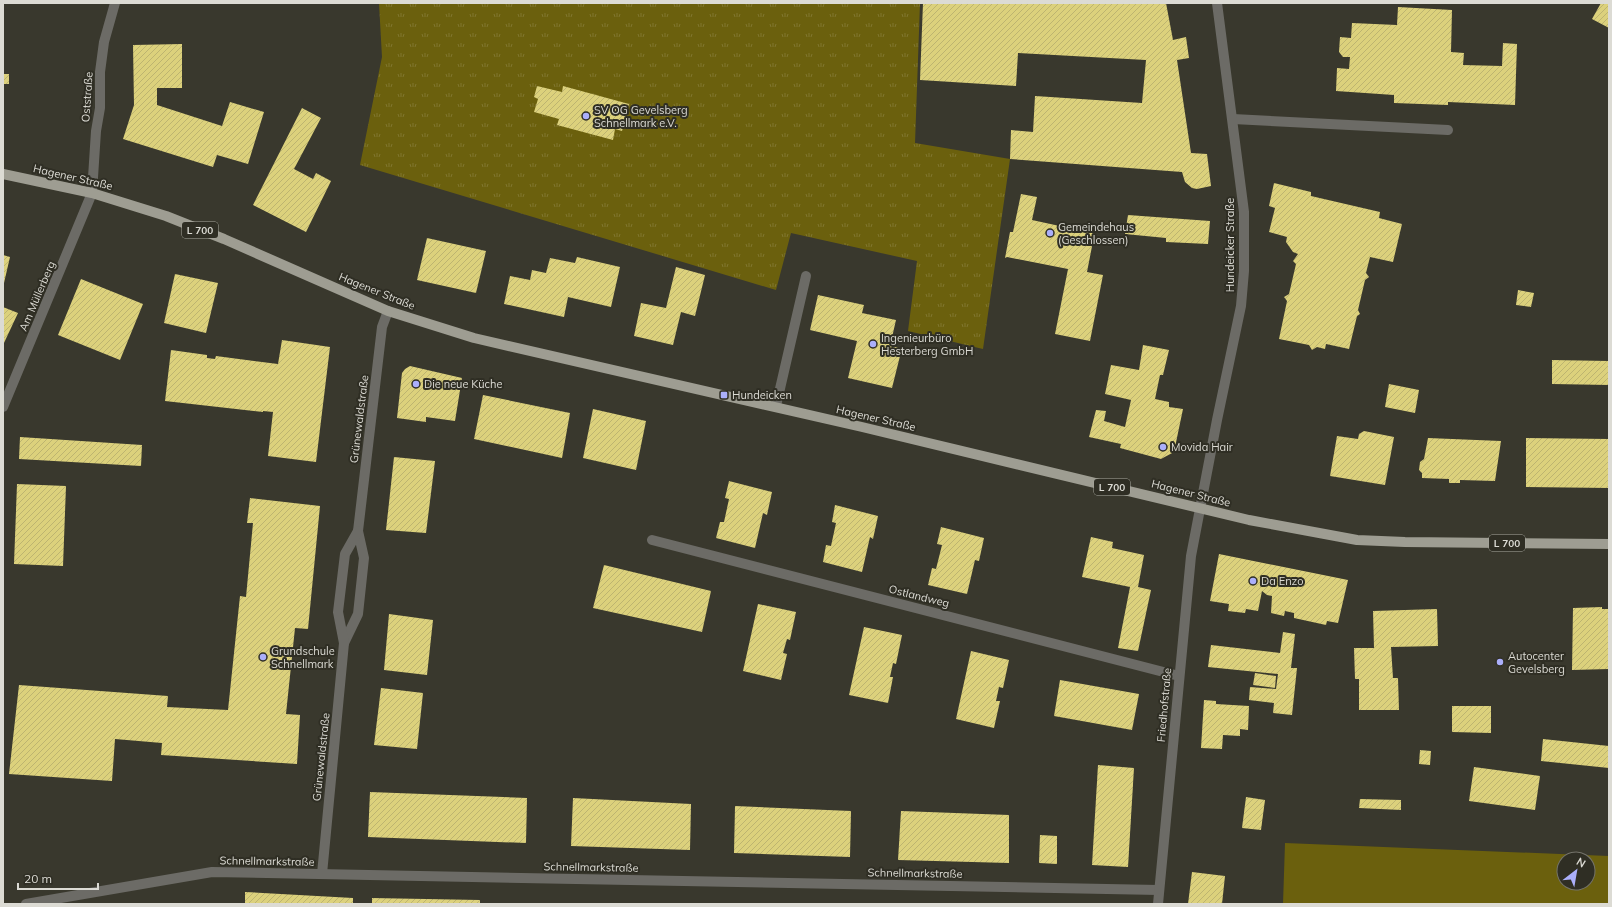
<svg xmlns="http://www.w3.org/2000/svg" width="1612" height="907" font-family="Mulish,sans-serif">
<defs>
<pattern id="grass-tufts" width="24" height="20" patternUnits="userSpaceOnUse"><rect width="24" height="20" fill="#6b600d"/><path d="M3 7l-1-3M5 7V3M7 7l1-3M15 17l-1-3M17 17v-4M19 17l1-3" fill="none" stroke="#80762f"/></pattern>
<pattern id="building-hatch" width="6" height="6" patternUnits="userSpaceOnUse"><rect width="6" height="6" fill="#dcd17c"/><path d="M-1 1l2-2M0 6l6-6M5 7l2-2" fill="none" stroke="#bdb470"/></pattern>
</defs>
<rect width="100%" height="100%" fill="#39382d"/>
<polygon fill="url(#grass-tufts)" points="379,3 920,3 915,143 1010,159 983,349 908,331 917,261 791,233 776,290 360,165 382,57"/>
<path fill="#6b600d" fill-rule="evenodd" d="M1285,843L1609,856V904H1283ZM1564,859H1588V883H1564Z"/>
<g fill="url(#building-hatch)">
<polygon points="923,3 1166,3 1173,40 1186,37 1189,58 1177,60 1191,153 1207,154 1211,186 1197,189 1192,188 1185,182 1182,172 1010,159 1011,130 1033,132 1035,96 1142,103 1146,60 1018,53 1016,86 920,80"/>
<polygon points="1601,3 1609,3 1609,28 1592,19"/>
<polygon points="1398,7 1452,10 1451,52 1464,53 1463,65 1502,66 1503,43 1517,44 1515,105 1448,102 1448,105 1394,103 1394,95 1336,91 1337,68 1349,69 1350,57 1343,57 1339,52 1340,37 1351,38 1352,23 1397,25"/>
<polygon points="182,44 182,88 157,88 157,105 222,126 230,102 264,112 248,164 217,155 213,167 123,139 134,105 133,45"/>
<rect x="3" y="74" width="6" height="10"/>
<polygon points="537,86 562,92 563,86 629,104 622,131 615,129 613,140 557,125 559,119 534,112 538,99 534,97"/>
<polygon points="302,108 321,118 294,169 313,179 316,173 331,181 306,232 253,205"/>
<polygon points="1274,183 1311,192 1311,196 1380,212 1379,218 1402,224 1393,262 1370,257 1366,273 1369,277 1365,280 1358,310 1360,314 1357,316 1349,349 1326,344 1325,349 1317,347 1312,350 1309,345 1279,339 1287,301 1284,297 1289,294 1296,264 1293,261 1298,254 1293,252 1286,242 1287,237 1269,232 1275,208 1269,206"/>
<polygon points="1021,194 1037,197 1032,220 1092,233 1095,231 1087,272 1103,275 1090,341 1055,334 1068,269 1007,257 1005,258 1010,232 1013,232"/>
<polygon points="1128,215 1210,221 1208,244 1166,242 1166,238 1125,234"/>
<polygon points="427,238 486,251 476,293 417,280"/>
<polygon points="3,255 10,257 4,283 3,283"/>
<polygon points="577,257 620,267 611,307 568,297 564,317 504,304 510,276 530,280 532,270 546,273 550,258 575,263"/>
<polygon points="676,267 705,275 695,316 681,312 673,345 634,336 641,303 666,308"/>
<polygon points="175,274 218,283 206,333 164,323"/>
<polygon points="81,279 143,304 120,360 58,335"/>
<polygon points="1518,290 1534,293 1531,307 1516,305"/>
<polygon points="818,295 864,305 862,313 896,320 890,346 902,348 892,388 848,378 857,341 810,330"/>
<polygon points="3,307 18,313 3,345"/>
<polygon points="282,340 330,347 316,462 268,456 273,412 263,411 263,412 165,401 171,350 207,355 207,358 215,359 216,356 278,364"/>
<polygon points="1143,345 1169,350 1163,375 1160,375 1155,399 1169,402 1169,407 1183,409 1174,452 1161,459 1120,448 1121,444 1089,437 1096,410 1106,411 1104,421 1125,427 1131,400 1105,394 1111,365 1139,370"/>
<polygon points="1552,360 1609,361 1609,385 1552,384"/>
<polygon points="410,366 462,378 455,421 426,417 426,422 397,418 402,373 405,369"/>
<polygon points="1389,384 1419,390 1415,413 1385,407"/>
<polygon points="483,395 570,413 562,458 474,439"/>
<polygon points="593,409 646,421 636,470 583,458"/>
<polygon points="1364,431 1394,437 1385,485 1330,476 1337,436 1358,439 1359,434"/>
<polygon points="20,437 142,445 141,466 19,459"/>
<polygon points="1428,438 1501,441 1495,481 1460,480 1460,483 1449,483 1449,479 1422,478 1422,473 1419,470 1420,462 1424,459"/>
<polygon points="1526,438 1609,439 1609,488 1526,487"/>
<polygon points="394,457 435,461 426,533 386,530"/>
<polygon points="729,481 772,492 767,515 763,513 755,548 716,538 720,522 724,522 729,499 725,498"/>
<polygon points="17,484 66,486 63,566 14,564"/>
<polygon points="250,498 320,506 308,629 295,628 286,714 300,715 297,764 161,755 162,743 115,739 112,781 9,774 19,685 168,696 167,707 228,710 240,596 246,597 253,523 247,523"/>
<polygon points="835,505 878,516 873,539 870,537 862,572 823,562 826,545 831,546 836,523 832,522"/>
<polygon points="941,527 984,538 979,561 975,560 967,594 928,585 932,568 936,569 942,545 937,544"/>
<polygon points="1091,537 1113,542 1112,548 1144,555 1138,587 1151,590 1138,651 1118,648 1130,587 1082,577"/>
<polygon points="1219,554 1348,580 1338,623 1327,621 1326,625 1294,618 1294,613 1285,611 1284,616 1271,613 1272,596 1267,595 1262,591 1258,611 1246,609 1245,613 1228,611 1229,604 1210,601"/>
<polygon points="604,565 711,591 702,632 593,608"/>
<polygon points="758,604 796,612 790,640 787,639 783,653 787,654 781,680 743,671"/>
<polygon points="1602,607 1602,609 1609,609 1609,669 1572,670 1573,608"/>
<polygon points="1437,609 1438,646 1391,647 1393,678 1398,678 1399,710 1359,710 1359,679 1355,679 1354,648 1374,648 1373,611"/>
<polygon points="389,614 433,620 427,675 384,670"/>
<polygon points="864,627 902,635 896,664 893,663 890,677 893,677 888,703 849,695"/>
<polygon points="1283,632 1295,634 1291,668 1297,668 1292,715 1273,713 1274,703 1249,700 1250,687 1276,689 1278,674 1208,667 1211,645 1280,653"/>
<polygon points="971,651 1009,660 1003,688 999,687 996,701 1000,701 994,728 956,719"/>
<polygon points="1255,673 1276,676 1275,688 1253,685"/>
<polygon points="1060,680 1139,694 1132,730 1054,716"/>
<polygon points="381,688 423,693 417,749 374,745"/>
<polygon points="1204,700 1216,701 1216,704 1249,706 1248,730 1240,729 1240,736 1223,735 1222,749 1201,748"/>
<polygon points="1452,706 1491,706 1491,733 1452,732"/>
<polygon points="1543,739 1609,746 1609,768 1541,761"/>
<polygon points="1420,750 1431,751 1430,765 1419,764"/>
<polygon points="1098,765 1134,768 1128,867 1092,865"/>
<polygon points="1474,767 1540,776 1535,810 1469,801"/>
<polygon points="370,792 527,798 526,843 368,837"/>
<polygon points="1246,797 1265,800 1261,830 1242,828"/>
<polygon points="573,798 691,804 690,850 571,846"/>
<polygon points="1360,799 1401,800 1401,810 1359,808"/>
<polygon points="735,806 851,811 850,857 734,853"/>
<polygon points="901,811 1009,815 1009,863 898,860"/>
<polygon points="1040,835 1057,836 1057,864 1039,863"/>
<polygon points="1192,872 1225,876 1222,904 1188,904"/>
<polygon points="245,892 353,898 353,904 245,904"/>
<polygon points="372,898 480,900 480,904 372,904"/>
</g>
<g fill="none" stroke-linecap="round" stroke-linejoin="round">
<polyline stroke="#6c6b66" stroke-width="10" points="1233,119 1448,130"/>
<g stroke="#6c6b66" stroke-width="10">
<polyline points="776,406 806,276"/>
<polyline points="3,407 92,193 96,131 100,108 100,72 104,42 115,3"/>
<polyline points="652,540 1179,676"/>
<polyline points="344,643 358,614 364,558 358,531 382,327 388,311"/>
<polyline points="322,874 344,643 338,612 345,554 358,531"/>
<polyline points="26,904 212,872 1159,890"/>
<polyline points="1158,904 1191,556 1217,420 1241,306 1244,271 1244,212 1217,3"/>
</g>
<polyline stroke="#9e9d92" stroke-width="10" points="3,174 92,193 166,216 224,239 388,311 474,338 862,427 1249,520 1357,540 1405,542 1609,544"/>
</g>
<g fill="#abaffb" stroke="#2f2e24" stroke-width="1.5">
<circle cx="586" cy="116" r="4"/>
<circle cx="1050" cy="233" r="4"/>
<circle cx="873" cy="344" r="4"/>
<circle cx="416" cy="384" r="4"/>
<rect x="720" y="391" width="8" height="8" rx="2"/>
<circle cx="1163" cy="447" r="4"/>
<circle cx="1253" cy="581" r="4"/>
<circle cx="263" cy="657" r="4"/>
<circle cx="1500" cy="662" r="4"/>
</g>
<g text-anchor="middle" stroke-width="4" stroke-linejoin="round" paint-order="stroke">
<g fill="#2f2e24" stroke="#a8a79f" stroke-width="1">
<rect x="182" y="222" width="36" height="16" rx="3"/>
<rect x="1094" y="479" width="36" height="16" rx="3"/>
<rect x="1489" y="535" width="36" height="16" rx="3"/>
</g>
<g font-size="10" font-weight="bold" fill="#dcdbd4">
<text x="200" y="234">L 700</text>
<text x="1112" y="491">L 700</text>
<text x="1507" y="547">L 700</text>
</g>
<g font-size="11" fill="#dcdbd4" stroke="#2f2e24">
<text transform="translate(87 97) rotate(-86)" y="4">Oststraße</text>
<text transform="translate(73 177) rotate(13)" y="4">Hagener Straße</text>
<text transform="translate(1230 245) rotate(-90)" y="4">Hundeicker Straße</text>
<text transform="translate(377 291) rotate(22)" y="4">Hagener Straße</text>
<text transform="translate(37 296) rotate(-67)" y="4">Am Müllerberg</text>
<text transform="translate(876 418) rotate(13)" y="4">Hagener Straße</text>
<text transform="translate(359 419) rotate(-83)" y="4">Grünewaldstraße</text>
<text transform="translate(1191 493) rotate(14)" y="4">Hagener Straße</text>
<text transform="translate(919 596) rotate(14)" y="4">Ostlandweg</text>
<text transform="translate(1164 705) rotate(-85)" y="4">Friedhofstraße</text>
<text transform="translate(321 757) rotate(-84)" y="4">Grünewaldstraße</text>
<text transform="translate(267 861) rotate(1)" y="4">Schnellmarkstraße</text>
<text transform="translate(591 867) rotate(1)" y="4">Schnellmarkstraße</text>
<text transform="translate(915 873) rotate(1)" y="4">Schnellmarkstraße</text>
</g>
<g font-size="11" fill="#dcdbd4" stroke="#2f2e24" text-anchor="start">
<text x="594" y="114">SV OG Gevelsberg<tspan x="594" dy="13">Schnellmark e.V.</tspan></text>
<text x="1058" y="231">Gemeindehaus<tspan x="1058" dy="13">(Geschlossen)</tspan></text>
<text x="881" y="342">Ingenieurbüro<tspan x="881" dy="13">Hesterberg GmbH</tspan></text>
<text x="424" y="388">Die neue Küche</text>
<text x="732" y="399">Hundeicken</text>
<text x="1171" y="451">Movida Hair</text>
<text x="1261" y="585">Da Enzo</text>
<text x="271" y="655">Grundschule<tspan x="271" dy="13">Schnellmark</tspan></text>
<text x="1508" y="660">Autocenter<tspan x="1508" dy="13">Gevelsberg</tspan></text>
</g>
</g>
<rect width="1612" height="907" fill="none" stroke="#dcdbd4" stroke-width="8"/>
<g transform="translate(1576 871) rotate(31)"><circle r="19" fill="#2f2e24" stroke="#74736a"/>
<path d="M0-3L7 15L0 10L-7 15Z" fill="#abaffb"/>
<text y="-6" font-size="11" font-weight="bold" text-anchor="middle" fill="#dcdbd4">N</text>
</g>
<path d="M18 883v6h80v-6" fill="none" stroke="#dcdbd4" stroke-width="2"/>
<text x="24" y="883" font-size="12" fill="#dcdbd4" stroke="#2f2e24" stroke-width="3" paint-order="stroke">20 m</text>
</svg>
